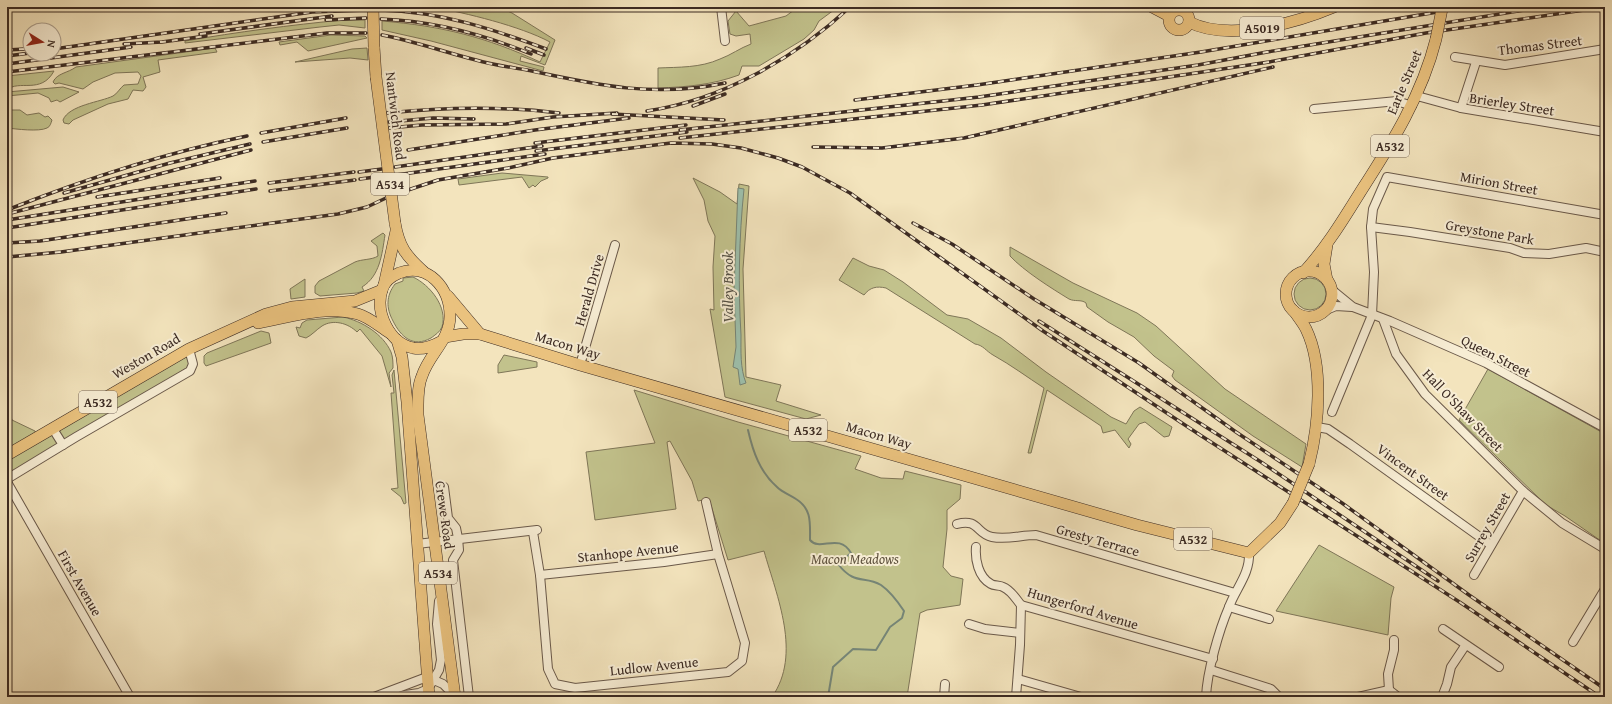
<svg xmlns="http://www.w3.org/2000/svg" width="1612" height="704" font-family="'Gentium Book Plus',serif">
<rect width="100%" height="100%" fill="#f3e4bd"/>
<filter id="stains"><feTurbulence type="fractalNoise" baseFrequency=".005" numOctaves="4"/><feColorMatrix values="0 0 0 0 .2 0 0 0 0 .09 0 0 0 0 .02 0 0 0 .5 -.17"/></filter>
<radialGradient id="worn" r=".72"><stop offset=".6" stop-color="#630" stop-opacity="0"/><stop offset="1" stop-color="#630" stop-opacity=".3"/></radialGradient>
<g fill="#c2c28c" stroke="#7f7658">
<path d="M433,7H499L512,13L555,40L545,65L521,56L520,61L544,67L543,71L431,41L382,30V21C442,26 486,37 540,62L550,42C520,26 466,13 433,7Z"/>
<path d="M798,7H838L819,21L814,30L804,39L759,66H742L739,75C712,85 686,87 658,88V68C679,67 700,68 720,59C731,55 740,48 751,44L750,34L736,36L730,34L728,21L736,11L749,26L786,16Z"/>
<path d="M343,20H365V28L339,25L320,27L185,43V41C238,32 290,25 343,20Z"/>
<polygon points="331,35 365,36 367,38 308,51 297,42 280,45 279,42"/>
<path d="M215,48L217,52L158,60L160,72L143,77L146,87L143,91L133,90L128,99L108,104L73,120L69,124L64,123L63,120C69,105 101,102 113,96C117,94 120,88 124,85L138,84L141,76L138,72L115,73L93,82L83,89L59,83L55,84L53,82C57,73 68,73 76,67Z"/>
<polygon points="367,48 368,60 350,58 295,62 352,49"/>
<path d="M54,71C41,95 19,79 7,90V76Z"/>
<polygon points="63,87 79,92 60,102 57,100 51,102 49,98 38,93 7,96 7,92"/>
<path d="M7,110H20L27,115L39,113L45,117L48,116L52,120C51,123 50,127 47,128C39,132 16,129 7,128Z"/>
<polygon points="502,173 548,177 548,178 541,181 535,187 533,185 529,188 522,177 459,185 458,179"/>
<polygon points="693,178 720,192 737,204 739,184 749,186 743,269 746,377 781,385 776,401 821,415 806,419 725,397 710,309 714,310 713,267 715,236 708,221 704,200"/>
<path d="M383,233L385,235C382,254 380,276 362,287L364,291L357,293L320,296L315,293V286L319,281L355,262C362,259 372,260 378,256L377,246L371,241Z"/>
<path d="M1010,247L1073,283L1137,313L1156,326L1225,389L1306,444L1302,467L1253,436L1175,380L1172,376L1174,371L1154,356L1134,337L1108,322L1087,307L1086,303C1081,299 1075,302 1069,299C1051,288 1024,271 1010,256Z"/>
<path d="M853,258L869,266L884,270L903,282L947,315L968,319L1001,338L1046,372L1111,417L1126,424L1134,411L1140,407L1172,427L1169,436L1164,437L1145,422L1139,424L1128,439L1131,444L1129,448L1115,430L1103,433L1101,426L1047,390L1031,453H1028L1044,388C1027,377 1011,365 993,355C986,351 983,345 975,344L886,288C877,286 870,287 864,295L839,280Z"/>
<path d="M413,277C430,285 448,307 442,327C440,332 435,335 431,338C413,348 401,337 393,321C386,308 386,296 395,284L403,281V278Z"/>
<circle cx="1310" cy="294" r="16"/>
<polygon points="305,279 305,297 291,299 290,289"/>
<path d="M343,317C362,321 383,334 391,352C393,357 393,363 393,368L389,373L391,387L382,356L360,329L357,332C348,323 333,319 322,326C316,330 312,335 306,338L299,336L296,327L300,328L302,323L307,320Z"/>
<polygon points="261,331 269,333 271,343 206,366 204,363 204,356 207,353"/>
<polygon points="189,349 193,364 7,479 7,412 9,410 12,420 35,431 37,438"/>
<polygon points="504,355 537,362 537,367 498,373 498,365"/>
<polygon points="1488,369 1605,434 1604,543 1565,516 1546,505 1459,420"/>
<polygon points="394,370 406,503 404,504 401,497 391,489 398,488 391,393 394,393 392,375"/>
<path d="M634,390L738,422L861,456L855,469L881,478L903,479L905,471L961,485L960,499L947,510V529L943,567L951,576L963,579L960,605L927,610L920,613L907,697H772C802,654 777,597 764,551L728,560L709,499L698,501L692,481L670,441L667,442L676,509L595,520L586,452L655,443Z"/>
<polygon points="1319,545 1394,587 1391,598 1388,635 1276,611"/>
</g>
<path fill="#9dbfab" stroke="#768475" d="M738,188L744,189C739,237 738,287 741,335C741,351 740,368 746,383L740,385L738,369L733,367L736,347L734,290Z"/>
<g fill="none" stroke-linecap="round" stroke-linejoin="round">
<path stroke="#768475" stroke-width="2" d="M748,430C753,452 760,472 777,487C782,492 790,495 796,499C812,509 810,523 810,540C820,552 839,532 851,553L838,564C855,586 864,575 881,585C891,592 898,602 904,611L902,618L890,627L876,650L853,649L833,667L828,697"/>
<defs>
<g id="minor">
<polyline points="721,7 725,41"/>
<polyline points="1181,10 1183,7"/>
<polyline points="1455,57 1505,65 1605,49"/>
<polyline points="1417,96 1461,108 1605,132"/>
<polyline points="1461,108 1476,62"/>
<polyline points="1314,109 1397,101 1412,106"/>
<polyline points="1371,227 1410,232 1510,248 1524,253 1549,254 1586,248 1605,252"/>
<polyline points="1331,289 1353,307 1390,321 1486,363 1605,428"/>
<polyline points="1324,311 1336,306 1352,307"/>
<polyline points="1383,319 1396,354 1425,394 1523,491 1562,523 1605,549"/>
<polyline points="580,365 615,245"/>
<polyline points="1332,412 1372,315 1374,272 1371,227 1373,209 1387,177 1605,215"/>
<polyline points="1317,427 1328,429 1350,444 1491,545"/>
<polyline points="53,429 63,445"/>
<polyline points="7,479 76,437 190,371 193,364 189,349"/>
<polyline points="7,482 130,697"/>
<polyline points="444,487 448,518 456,528 458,538 459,550 453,560 469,697"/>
<path d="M957,524C979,518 976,534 992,537C1008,540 1021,535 1036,535L1235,593"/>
<polyline points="533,532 540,575 548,669 555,684 575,688 728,672 742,661 745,643 718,554 706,502"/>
<polyline points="417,544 537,530"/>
<path d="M976,547C975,559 978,577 991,584C994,586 1000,585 1003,587C1011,590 1016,599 1021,605L1213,659"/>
<polyline points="540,575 664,562 718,554"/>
<polyline points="1474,575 1523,491"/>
<polyline points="1229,607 1269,619"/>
<polyline points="969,624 985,629 1020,633"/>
<polyline points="1443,629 1499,667"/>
<polyline points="1573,642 1605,589"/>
<polyline points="1211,670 1271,689 1279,697"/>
<polyline points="1018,679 1081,697"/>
<polyline points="1389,690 1388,674 1394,650 1394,640"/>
<polyline points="374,697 427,677 443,684 454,695"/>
<polyline points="391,697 419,693 428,689 439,670 441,660 437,624 439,601"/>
<polyline points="944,697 945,684"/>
<polyline points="1016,697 1020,645 1021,605"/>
<path d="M1206,697C1207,672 1219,630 1229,607C1236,588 1250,574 1249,553"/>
<polyline points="1358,697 1389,690 1398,697"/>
<polyline points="1442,697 1447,684 1451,667 1465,646"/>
</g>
<g id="major">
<polyline points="1152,7 1169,16"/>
<circle cx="1179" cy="20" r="10"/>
<path d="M1189,22C1228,42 1296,23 1334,7"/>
<polyline points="374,47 376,77"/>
<path d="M395,223C399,247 406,256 424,272"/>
<polyline points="1327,245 1324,264 1327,280"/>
<circle cx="1309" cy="294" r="23"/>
<path d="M1303,273C1326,248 1343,220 1361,191C1392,143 1422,95 1436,39"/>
<polyline points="384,285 396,231"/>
<polyline points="448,296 480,334"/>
<path d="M1294,311C1298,317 1303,323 1306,329C1324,366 1319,425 1309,464"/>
<path d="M258,323C291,317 324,305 358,314C369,317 380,327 390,333"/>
<polyline points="445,337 463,334 480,334 580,365 1137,525 1249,553 1280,523 1293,503"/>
<polyline points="397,340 402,357 407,402 429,697"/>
<path d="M442,341C433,346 424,350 413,348C389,343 375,312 382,290C384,282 392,276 399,273C428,262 450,288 450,316C450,340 429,354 422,376C417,387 418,403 418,415L455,697"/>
<polyline points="7,455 189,349 266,314 292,307 355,301 382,290"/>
</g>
</defs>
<use href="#minor" stroke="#6a594a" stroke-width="10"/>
<use href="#major" stroke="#3c2b23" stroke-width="12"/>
<use href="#minor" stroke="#f7edd4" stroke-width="8"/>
<use href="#major" stroke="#eac27e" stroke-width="11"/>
<defs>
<g id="rail">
<path d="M381,10C441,12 490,28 546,49"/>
<path d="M381,19C433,21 483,34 531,54"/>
<polyline points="326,20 366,18"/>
<polyline points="200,34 332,16"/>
<path d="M382,35C414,41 444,52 476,60C493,65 510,67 527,70C596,85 654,98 725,83"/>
<polyline points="124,44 162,42 206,36"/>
<polyline points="526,48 544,55"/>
<polyline points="54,49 312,12 366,10"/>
<polyline points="7,50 25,49"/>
<polyline points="7,56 30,53"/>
<polyline points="7,64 131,47"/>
<polyline points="7,72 327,33 366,33"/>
<polyline points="855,100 977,85 1201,52 1467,7"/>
<polyline points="693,106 725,94"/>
<path d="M647,111C722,100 795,58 850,7"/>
<path d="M387,113C444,107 502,106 559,113"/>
<polyline points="612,114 724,120"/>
<polyline points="389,122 433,118 474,119"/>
<polyline points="389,128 422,125 506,124 553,117 617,113"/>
<polyline points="680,130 979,97 1198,65 1267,52 1543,7"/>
<polyline points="261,133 346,118"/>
<polyline points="680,138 982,105 1269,62 1426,33 1605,7"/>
<polyline points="263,142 347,128"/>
<polyline points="535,143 686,125"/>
<polyline points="813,147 882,148 964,138 1273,67"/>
<polyline points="408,150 535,130 629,118"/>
<polyline points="536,151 687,132"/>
<polyline points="395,167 542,146"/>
<polyline points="359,172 382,169"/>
<polyline points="396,175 545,154"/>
<polyline points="360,179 383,176"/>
<polyline points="269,183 354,172"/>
<polyline points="270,191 355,180"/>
<polyline points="64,193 170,163 250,144"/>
<polyline points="399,193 438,180 508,168 553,158 671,143 712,144 741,148 778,158 802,167 850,193 1043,331 1200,435 1461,603 1600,697"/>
<polyline points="97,197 220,178"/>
<path d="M7,210C85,179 165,153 247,136"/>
<polyline points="11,213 251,150"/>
<polyline points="7,220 255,181"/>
<polyline points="913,223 952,244 1034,299 1139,363 1236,432 1342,503 1469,595 1605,689"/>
<polyline points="7,228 256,189"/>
<polyline points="7,243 40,241 226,213"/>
<polyline points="7,257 61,252 338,214 367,207 386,198"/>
<polyline points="1039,321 1261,462 1438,581"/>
</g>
</defs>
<use href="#rail" stroke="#3c2b23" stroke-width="3.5"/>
<use href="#rail" stroke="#f7edd4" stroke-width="2" stroke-dasharray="6" stroke-linecap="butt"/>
<defs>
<g id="major-bridge">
<polyline points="373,7 374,47"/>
<polyline points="1436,39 1442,9"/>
<polyline points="376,77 395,223"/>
<polyline points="1293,503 1309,464"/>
</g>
</defs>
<use href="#major-bridge" stroke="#3c2b23" stroke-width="12" stroke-linecap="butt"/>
<use href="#major-bridge" stroke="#eac27e" stroke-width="11"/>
</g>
<g text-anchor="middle" stroke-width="4" stroke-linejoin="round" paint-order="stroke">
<g fill="#f7edd4" stroke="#746558" stroke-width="1">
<rect x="1240" y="17" width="44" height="22" rx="3"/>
<rect x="1371" y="135" width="38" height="22" rx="3"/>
<rect x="371" y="173" width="38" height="22" rx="3"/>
<rect x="79" y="391" width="38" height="22" rx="3"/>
<rect x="789" y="419" width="38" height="22" rx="3"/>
<rect x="1174" y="528" width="38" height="22" rx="3"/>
<rect x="419" y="562" width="38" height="22" rx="3"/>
</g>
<g font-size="13" font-weight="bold" fill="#3c2b23">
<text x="1262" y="33">A5019</text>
<text x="1390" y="151">A532</text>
<text x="390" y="189">A534</text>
<text x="98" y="407">A532</text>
<text x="808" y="435">A532</text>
<text x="1193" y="544">A532</text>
<text x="438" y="578">A534</text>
</g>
<g font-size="14" fill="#3c2b23" stroke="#f7edd4">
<text transform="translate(1540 45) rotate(-7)" y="5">Thomas Street</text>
<text transform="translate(1404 82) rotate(-67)" y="5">Earle Street</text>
<text transform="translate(1512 104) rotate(9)" y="5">Brierley Street</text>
<text transform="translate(396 116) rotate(83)" y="5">Nantwich Road</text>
<text transform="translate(1499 183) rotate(10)" y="5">Mirion Street</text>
<text transform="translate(1490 232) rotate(10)" y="5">Greystone Park</text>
<text transform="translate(589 290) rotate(-74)" y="5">Herald Drive</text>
<text transform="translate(568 345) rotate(17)" y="5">Macon Way</text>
<text transform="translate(146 356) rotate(-30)" y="5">Weston Road</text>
<text transform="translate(1496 356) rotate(27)" y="5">Queen Street</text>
<text transform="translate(1463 410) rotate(46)" y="5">Hall O'Shaw Street</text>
<text transform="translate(879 435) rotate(16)" y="5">Macon Way</text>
<text transform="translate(1413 472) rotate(36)" y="5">Vincent Street</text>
<text transform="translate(445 515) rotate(82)" y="5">Crewe Road</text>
<text transform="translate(1487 527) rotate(-60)" y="5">Surrey Street</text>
<text transform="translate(1098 540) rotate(16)" y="5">Gresty Terrace</text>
<text transform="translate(628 552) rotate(-6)" y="5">Stanhope Avenue</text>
<text transform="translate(80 583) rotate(60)" y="5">First Avenue</text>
<text transform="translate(1083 608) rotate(17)" y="5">Hungerford Avenue</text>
<text transform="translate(654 666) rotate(-6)" y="5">Ludlow Avenue</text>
</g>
<g font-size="14" font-style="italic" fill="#5e513d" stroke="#f7edd4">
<text x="855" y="564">Macon Meadows</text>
</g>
<g font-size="15" font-style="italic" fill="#545045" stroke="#f7edd4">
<text transform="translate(728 287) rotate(-90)" y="5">Valley Brook</text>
</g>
</g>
<rect width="1612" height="704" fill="none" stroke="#f3e4bd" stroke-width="24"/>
<rect x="8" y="8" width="1596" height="688" fill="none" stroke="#3c2b23" stroke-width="2"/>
<rect x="12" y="12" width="1588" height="680" fill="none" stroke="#3c2b23"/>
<g transform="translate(42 42) rotate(101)"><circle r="19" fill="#f7edd4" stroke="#ac9f8d"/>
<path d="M0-3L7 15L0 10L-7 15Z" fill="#8f2418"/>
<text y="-6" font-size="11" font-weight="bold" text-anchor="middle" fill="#3c2b23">N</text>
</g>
<rect width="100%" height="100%" filter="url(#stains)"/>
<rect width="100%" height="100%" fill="url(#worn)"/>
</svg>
